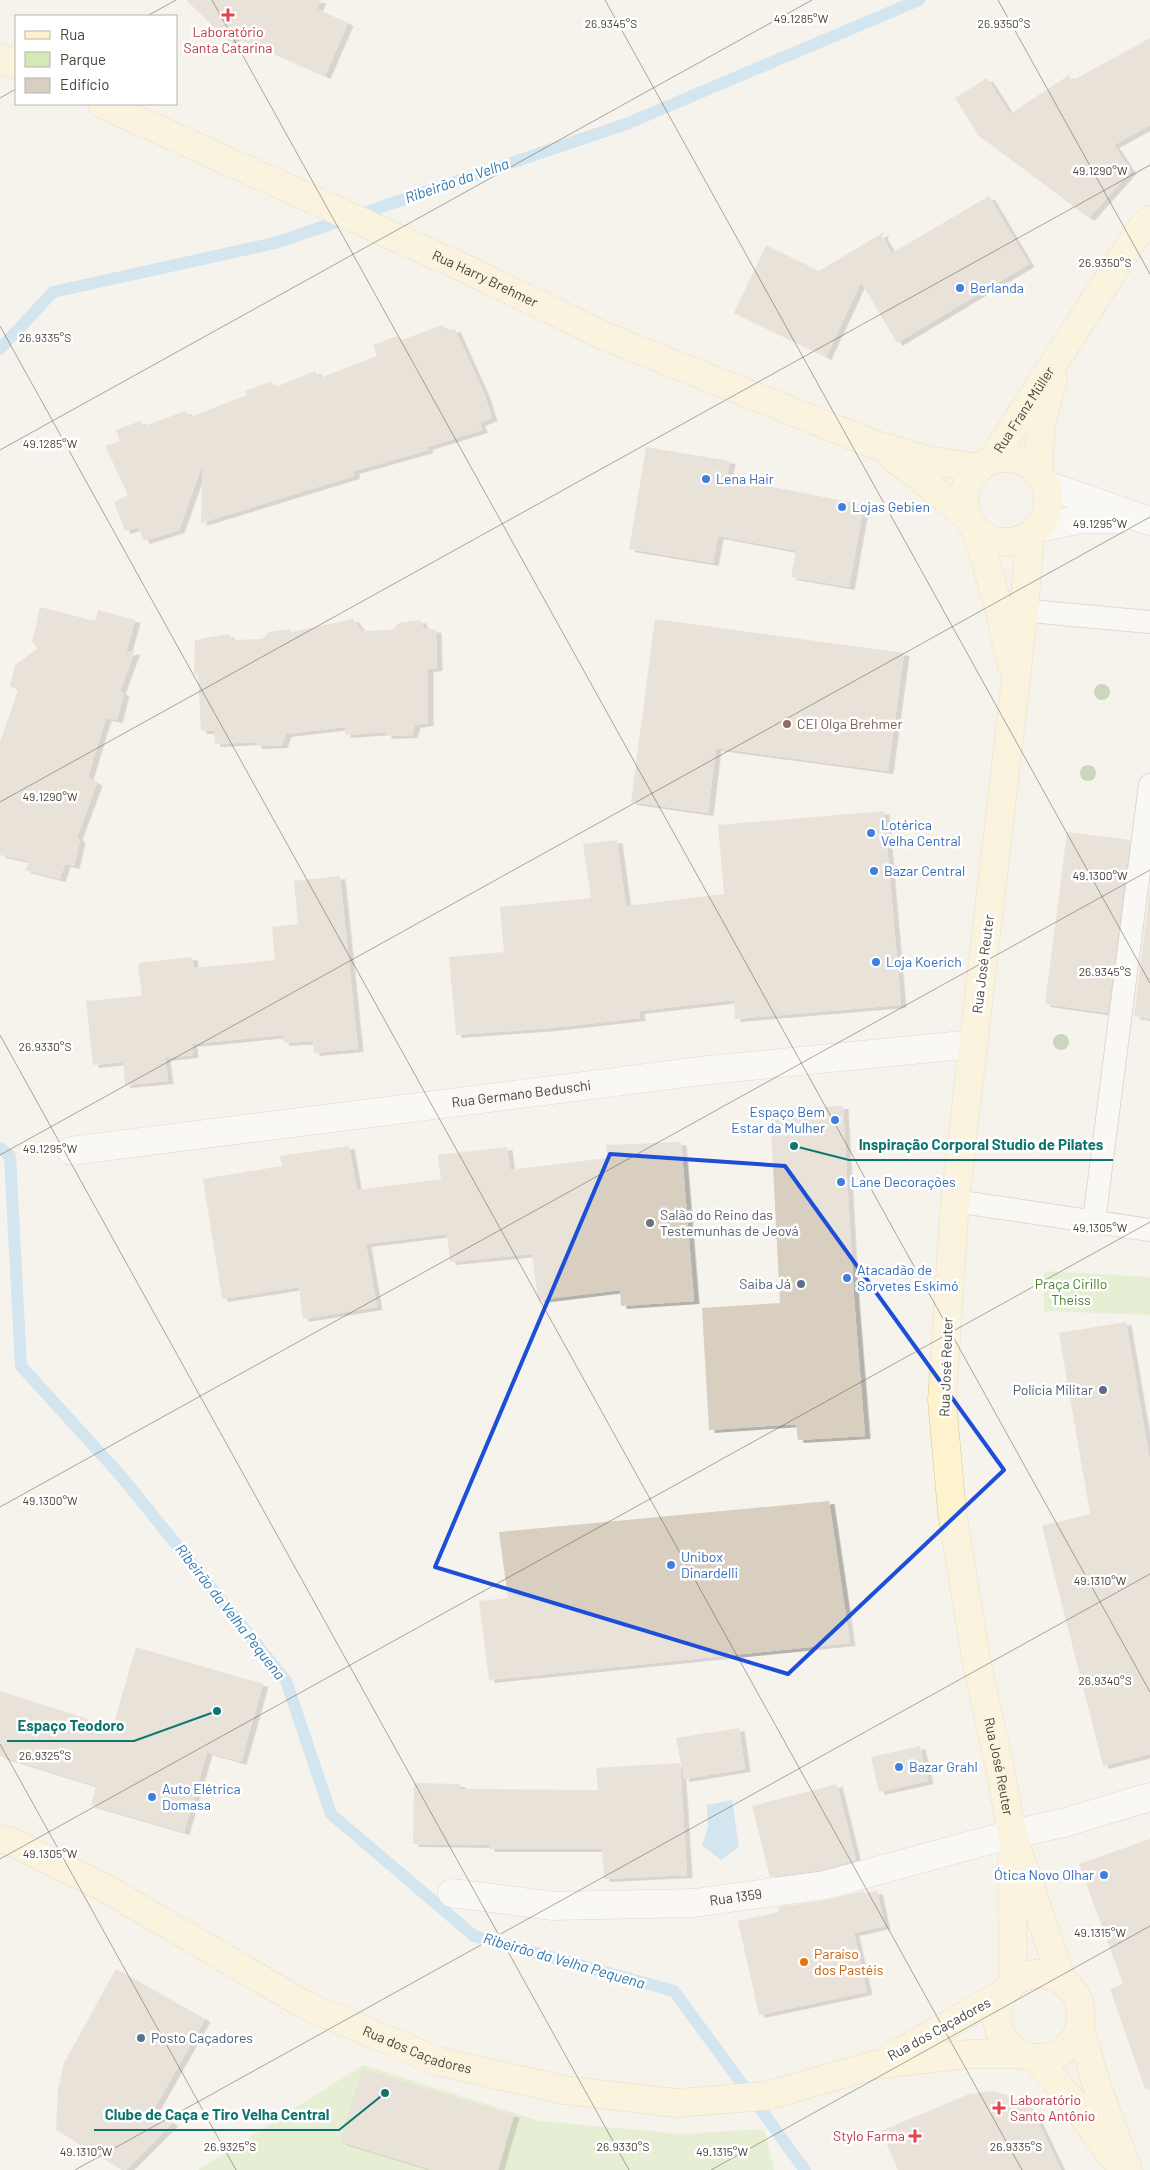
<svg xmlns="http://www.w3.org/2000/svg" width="1150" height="2170" font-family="Barlow,sans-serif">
<defs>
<filter id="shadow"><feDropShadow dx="5.5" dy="3" stdDeviation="0" flood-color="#0004"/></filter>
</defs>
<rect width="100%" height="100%" fill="#f6f3ec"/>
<g fill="#d2eab5">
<polygon points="1044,1271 1150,1277 1150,1315 1044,1311"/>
<polygon points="363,2065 540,2121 682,2134 764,2129 774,2170 198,2170"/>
</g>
<polygon fill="#a9d4f2" points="732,1800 739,1847 721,1860 702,1845 708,1827 707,1805"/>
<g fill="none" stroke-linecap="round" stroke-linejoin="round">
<g stroke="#a9d4f2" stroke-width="12">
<polyline points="0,349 53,292 275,243 626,124 919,0"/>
<polyline points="0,1148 10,1156 21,1366 122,1477 286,1681 331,1814 474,1936 674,1991 805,2170"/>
</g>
</g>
<g fill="#d8cfc1" filter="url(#shadow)">
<polygon points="186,0 321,0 317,9 348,23 325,76 236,37 230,43"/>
<polygon points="1150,38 1150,125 1114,145 1131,171 1089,218 979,136 955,98 987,78 1010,114 1069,75 1072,81"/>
<polygon points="989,196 1029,264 897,343 861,282 826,357 734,313 766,245 819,271 884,232 882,236 892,253"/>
<polygon points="442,325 447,331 455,329 484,393 492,418 480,423 482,430 427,447 428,450 354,471 354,476 201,523 203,463 179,530 144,541 138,527 125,531 114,502 128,495 105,446 120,441 116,430 140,421 145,426 185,411 190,417 247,395 245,391 270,382 276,387 315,371 320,378 377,356 373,345 397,336 402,340"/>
<polygon points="646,447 730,461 727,478 864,505 849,587 791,577 796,551 718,536 713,563 629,549"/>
<polygon points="40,607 95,621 98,610 135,620 126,653 135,651 120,691 124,694 117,720 106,718 88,777 97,783 77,837 80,840 74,866 65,864 60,879 25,870 29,861 0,855 0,742 18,690 10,686 15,665 38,648 32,642"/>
<polygon points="353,619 362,631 392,630 399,623 420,620 424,628 436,630 437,668 428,669 428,723 415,725 412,735 386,736 386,732 345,735 345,727 286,734 282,745 256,746 256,742 215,744 214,731 201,731 198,675 194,674 195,640 228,634 233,640 262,639 269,632 290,629 292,632"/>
<polygon points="655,619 904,653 888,771 716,748 708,813 631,802"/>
<polygon points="884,811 901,1005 735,1019 734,1000 639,1011 640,1018 551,1028 456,1035 449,957 504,952 500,907 591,898 583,844 617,840 626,906 724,894 718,825"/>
<polygon points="1067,832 1130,840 1108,1013 1045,1004"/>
<polygon points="340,876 358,1049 314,1053 313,1041 284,1043 283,1035 192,1044 193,1055 165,1058 168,1081 125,1085 123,1062 93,1065 86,1001 142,996 138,963 192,957 194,968 275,960 272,927 298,924 294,881"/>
<polygon points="1150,888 1150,1019 1134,1016"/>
<polygon points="843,1106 854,1298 865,1436 798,1440 796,1424 709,1430 702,1308 780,1303 770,1109"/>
<polygon points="681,1142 694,1301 621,1306 620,1290 538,1300 532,1254 450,1262 447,1234 366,1244 377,1307 303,1319 299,1287 222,1299 203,1179 282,1166 280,1156 349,1146 357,1190 441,1179 438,1155 507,1147 510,1170 607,1158 606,1145"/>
<polygon points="1126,1322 1150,1461 1150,1754 1103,1766 1042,1526 1090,1514 1059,1333"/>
<polygon points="829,1501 850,1643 489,1680 479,1601 508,1598 499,1532"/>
<polygon points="136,1647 263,1684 241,1762 207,1752 184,1832 91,1805 96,1786 0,1756 0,1691 113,1727"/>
<polygon points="739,1728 745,1769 684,1779 676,1738"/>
<polygon points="920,1746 928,1781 879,1792 871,1757"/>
<polygon points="680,1763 687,1875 604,1879 602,1849 489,1849 489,1845 413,1844 414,1783 460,1784 460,1789 598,1790 596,1768"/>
<polygon points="837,1784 856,1860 822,1870 770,1877 752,1806"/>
<polygon points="1150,1839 1150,2089 1145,2089 1110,1989 1123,1984 1079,1864"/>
<polygon points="864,1891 864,1893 877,1891 885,1926 854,1933 867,1992 759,2015 738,1921 779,1912 778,1907 827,1900"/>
<polygon points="116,1969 205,2019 153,2111 173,2123 126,2170 122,2170 56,2130 58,2089 64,2063"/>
<polygon points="362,2069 514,2115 498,2170 432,2170 340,2142"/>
<polygon points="993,2091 1013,2097 1032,2109 1061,2170 898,2170 881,2131 969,2094"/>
</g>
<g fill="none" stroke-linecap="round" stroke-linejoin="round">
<defs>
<g id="lane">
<polyline points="1007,609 1150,622"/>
<polyline points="955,1201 1150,1230"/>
<polyline points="1094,1221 1150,785"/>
</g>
<g id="street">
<polyline points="1046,485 1150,521"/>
<polyline points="1038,528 1081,519 1119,519"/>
<path id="s1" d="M71,1151L709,1070L973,1044"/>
<path id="s2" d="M452,1893L553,1906L694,1903L825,1885L1012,1834L1063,1823L1150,1797"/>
</g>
<g id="secondary">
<polyline points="0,58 16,65"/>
<path id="s3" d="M102,104L479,275L602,335L873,444L926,460L979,468"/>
<polyline points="891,456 918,476 968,518"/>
<circle cx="1006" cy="500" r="42"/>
<path id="s4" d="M991,461L1141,228L1150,220"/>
<polyline points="1038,473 1041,425 1053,380"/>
<polyline points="976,530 999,608 1011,664"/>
<path id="s5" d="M1030,536L1024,610L955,1201L942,1400L952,1512L977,1664L1000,1769L1012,1834L1062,1980"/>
<path id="s6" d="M0,1839L12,1842L107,1889L305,2005L437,2061L564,2090L676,2103L766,2096L874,2065L969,2054H1021"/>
<polyline points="1012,1855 1013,1983"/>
<circle cx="1039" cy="2016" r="42"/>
<polyline points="1080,2029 1097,2086 1128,2170"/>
<polyline points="891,2057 1004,1993"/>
<polyline points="1035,2058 1071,2099 1112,2157"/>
</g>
</defs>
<use href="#lane" stroke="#c2bbae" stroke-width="24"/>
<use href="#street" stroke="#c2bbae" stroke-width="29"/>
<use href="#secondary" stroke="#d6c79b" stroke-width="29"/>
<use href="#lane" stroke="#fff" stroke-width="22"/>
<use href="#street" stroke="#fff" stroke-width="28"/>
<use href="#secondary" stroke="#fff3cd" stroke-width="28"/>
</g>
<g fill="#97b381">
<circle cx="1102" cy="692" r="8"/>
<circle cx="1088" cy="773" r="8"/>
<circle cx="1061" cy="1042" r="8"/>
</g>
<path d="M0 0H1150V2170H0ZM610,1154L785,1166L1004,1470L788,1674L435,1567Z" fill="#f6f3ec" fill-opacity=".55" fill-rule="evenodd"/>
<path fill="none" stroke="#1d4ed8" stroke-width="4" stroke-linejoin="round" d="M610,1154L785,1166L1004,1470L788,1674L435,1567Z"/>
<path fill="none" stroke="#4b4439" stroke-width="1" stroke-opacity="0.45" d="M212,0L1150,1692M605,0L1150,983M998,0L1150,274M147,16L176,0M0,98L16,89M0,326L1022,2170M0,450L812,0M0,802L1150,165M0,1035L629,2170M0,1155L1150,517M0,1507L1150,870M0,1744L236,2170M0,1859L1150,1222M75,2170L1150,1574M711,2170L1150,1926"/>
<g fill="#e0444e" stroke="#fff" stroke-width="2">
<path d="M225.5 7.5h5v5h5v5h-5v5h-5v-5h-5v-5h5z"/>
<path d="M996.5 2100.5h5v5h5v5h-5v5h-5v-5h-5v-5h5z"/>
<path d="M912.5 2128.5h5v5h5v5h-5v5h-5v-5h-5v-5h5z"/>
</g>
<g fill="#3f7fe0" stroke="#fff" stroke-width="2">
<circle cx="960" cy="288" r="5"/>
<circle cx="706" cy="479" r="5"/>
<circle cx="842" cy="507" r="5"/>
<circle cx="871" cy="833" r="5"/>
<circle cx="874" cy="871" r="5"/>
<circle cx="876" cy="962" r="5"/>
<circle cx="835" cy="1120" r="5"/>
<circle cx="841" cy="1182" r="5"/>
<circle cx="847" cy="1278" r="5"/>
<circle cx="671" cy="1565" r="5"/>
<circle cx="899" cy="1767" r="5"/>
<circle cx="152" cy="1797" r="5"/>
<circle cx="1104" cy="1875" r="5"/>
</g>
<circle fill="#8d6e63" stroke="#fff" stroke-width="2" cx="787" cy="724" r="5"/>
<circle fill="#6b7280" stroke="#fff" stroke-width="2" cx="650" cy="1223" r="5"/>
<g fill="#5c6f8a" stroke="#fff" stroke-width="2">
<circle cx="801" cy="1284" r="5"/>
<circle cx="1103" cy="1390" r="5"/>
<circle cx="141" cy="2038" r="5"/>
</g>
<circle fill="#e8710a" stroke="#fff" stroke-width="2" cx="804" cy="1962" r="5"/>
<g text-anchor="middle" stroke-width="5" stroke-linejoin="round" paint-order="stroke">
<g font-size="14" fill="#be3a42" stroke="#fff">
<text x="228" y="37">Laboratório<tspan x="228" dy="16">Santa Catarina</tspan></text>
<text x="1010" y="2105" text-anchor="start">Laboratório<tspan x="1010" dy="16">Santo Antônio</tspan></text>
<text x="905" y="2141" text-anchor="end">Stylo Farma</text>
</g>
<g font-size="14" fill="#4b4439" stroke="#fff">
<text dy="5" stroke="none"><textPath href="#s3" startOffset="421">Rua Harry Brehmer</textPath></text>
<text dy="5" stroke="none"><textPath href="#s4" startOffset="61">Rua Franz Müller</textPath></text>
<text transform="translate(983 964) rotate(-83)" y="5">Rua José Reuter</text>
<text dy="5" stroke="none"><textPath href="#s1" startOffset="454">Rua Germano Beduschi</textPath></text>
<text transform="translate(946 1367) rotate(-88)" y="5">Rua José Reuter</text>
<text dy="5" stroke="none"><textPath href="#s5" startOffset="1240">Rua José Reuter</textPath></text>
<text dy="5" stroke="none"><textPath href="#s2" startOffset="285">Rua 1359</textPath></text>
<text transform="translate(939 2029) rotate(-29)" y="5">Rua dos Caçadores</text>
<text dy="5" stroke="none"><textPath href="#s6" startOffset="469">Rua dos Caçadores</textPath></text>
</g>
<g font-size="14" fill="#366cbe" stroke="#fff" text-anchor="start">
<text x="970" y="293">Berlanda</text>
<text x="716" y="484">Lena Hair</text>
<text x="852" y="512">Lojas Gebien</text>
<text x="881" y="830">Lotérica<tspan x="881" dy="16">Velha Central</tspan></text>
<text x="884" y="876">Bazar Central</text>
<text x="886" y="967">Loja Koerich</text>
<text x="825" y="1117" text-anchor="end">Espaço Bem<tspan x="825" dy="16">Estar da Mulher</tspan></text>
<text x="851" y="1187">Lane Decorações</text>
<text x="857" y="1275">Atacadão de<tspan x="857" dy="16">Sorvetes Eskimó</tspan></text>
<text x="681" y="1562">Unibox<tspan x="681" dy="16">Dinardelli</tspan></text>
<text x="909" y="1772">Bazar Grahl</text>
<text x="162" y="1794">Auto Elétrica<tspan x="162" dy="16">Domasa</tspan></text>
<text x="1094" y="1880" text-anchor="end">Ótica Novo Olhar</text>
</g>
<g font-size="14" fill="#785e54" stroke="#fff" text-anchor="start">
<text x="797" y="729">CEI Olga Brehmer</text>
</g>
<g font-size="14" fill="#5b616d" stroke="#fff" text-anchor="start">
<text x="660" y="1220">Salão do Reino das<tspan x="660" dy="16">Testemunhas de Jeová</tspan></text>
</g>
<g font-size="14" fill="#4e5e75" stroke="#fff" text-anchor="end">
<text x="791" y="1289">Saiba Já</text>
<text x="1093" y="1395">Polícia Militar</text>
<text x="151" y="2043" text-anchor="start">Posto Caçadores</text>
</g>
<g font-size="14" fill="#4a7f2a" stroke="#fff">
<text x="1071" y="1289">Praça Cirillo<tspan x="1071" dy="16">Theiss</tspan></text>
</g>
<g font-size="14" fill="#c56008" stroke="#fff" text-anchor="start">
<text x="814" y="1959">Paraíso<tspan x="814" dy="16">dos Pastéis</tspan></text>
</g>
<g font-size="15" font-style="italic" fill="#2e7ab2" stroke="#fff">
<text transform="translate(457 181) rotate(-19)" y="5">Ribeirão da Velha</text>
<text transform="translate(230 1612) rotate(52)" y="5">Ribeirão da Velha Pequena</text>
<text transform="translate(564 1961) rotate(16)" y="5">Ribeirão da Velha Pequena</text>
</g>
</g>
<g font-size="12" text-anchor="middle" fill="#4b4439" stroke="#fff" stroke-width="5" stroke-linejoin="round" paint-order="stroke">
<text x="801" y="23">49.1285°W</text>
<text x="611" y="28">26.9345°S</text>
<text x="1004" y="28">26.9350°S</text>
<text x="1100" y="175">49.1290°W</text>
<text x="1105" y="267">26.9350°S</text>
<text x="45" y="342">26.9335°S</text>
<text x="50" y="448">49.1285°W</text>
<text x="1100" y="528">49.1295°W</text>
<text x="50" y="801">49.1290°W</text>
<text x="1100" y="880">49.1300°W</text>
<text x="1105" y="976">26.9345°S</text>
<text x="45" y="1051">26.9330°S</text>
<text x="50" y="1153">49.1295°W</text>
<text x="1100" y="1232">49.1305°W</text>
<text x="50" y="1505">49.1300°W</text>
<text x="1100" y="1585">49.1310°W</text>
<text x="1105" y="1685">26.9340°S</text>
<text x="45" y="1760">26.9325°S</text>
<text x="50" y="1858">49.1305°W</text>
<text x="1100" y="1937">49.1315°W</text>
<text x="230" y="2151">26.9325°S</text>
<text x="623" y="2151">26.9330°S</text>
<text x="1016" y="2151">26.9335°S</text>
<text x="86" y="2156">49.1310°W</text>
<text x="722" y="2156">49.1315°W</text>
</g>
<path fill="none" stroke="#0f766e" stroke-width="2" d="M794 1146L849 1160H1113M217 1711L134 1741H7M385 2093L339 2130H94"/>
<g fill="#0f766e" stroke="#fff" stroke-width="2">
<circle cx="794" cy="1146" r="5"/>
<circle cx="217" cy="1711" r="5"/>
<circle cx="385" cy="2093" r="5"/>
</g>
<g font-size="15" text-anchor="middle" font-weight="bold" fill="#0f766e" stroke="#fff" stroke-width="5" stroke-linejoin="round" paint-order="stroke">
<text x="981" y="1150">Inspiração Corporal Studio de Pilates</text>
<text x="71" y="1731">Espaço Teodoro</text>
<text x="217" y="2120">Clube de Caça e Tiro Velha Central</text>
</g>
<rect x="15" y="15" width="162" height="90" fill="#ffffff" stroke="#b7b4b0"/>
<rect x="25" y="31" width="25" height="8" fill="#fff3cd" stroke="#b7b4b0"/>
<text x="60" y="40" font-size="15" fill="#4b4439">Rua</text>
<rect x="25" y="52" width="25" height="15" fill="#d2eab5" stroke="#b7b4b0"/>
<text x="60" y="65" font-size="15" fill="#4b4439">Parque</text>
<rect x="25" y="78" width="25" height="15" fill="#d8cfc1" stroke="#b7b4b0"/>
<text x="60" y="90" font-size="15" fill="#4b4439">Edifício</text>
</svg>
